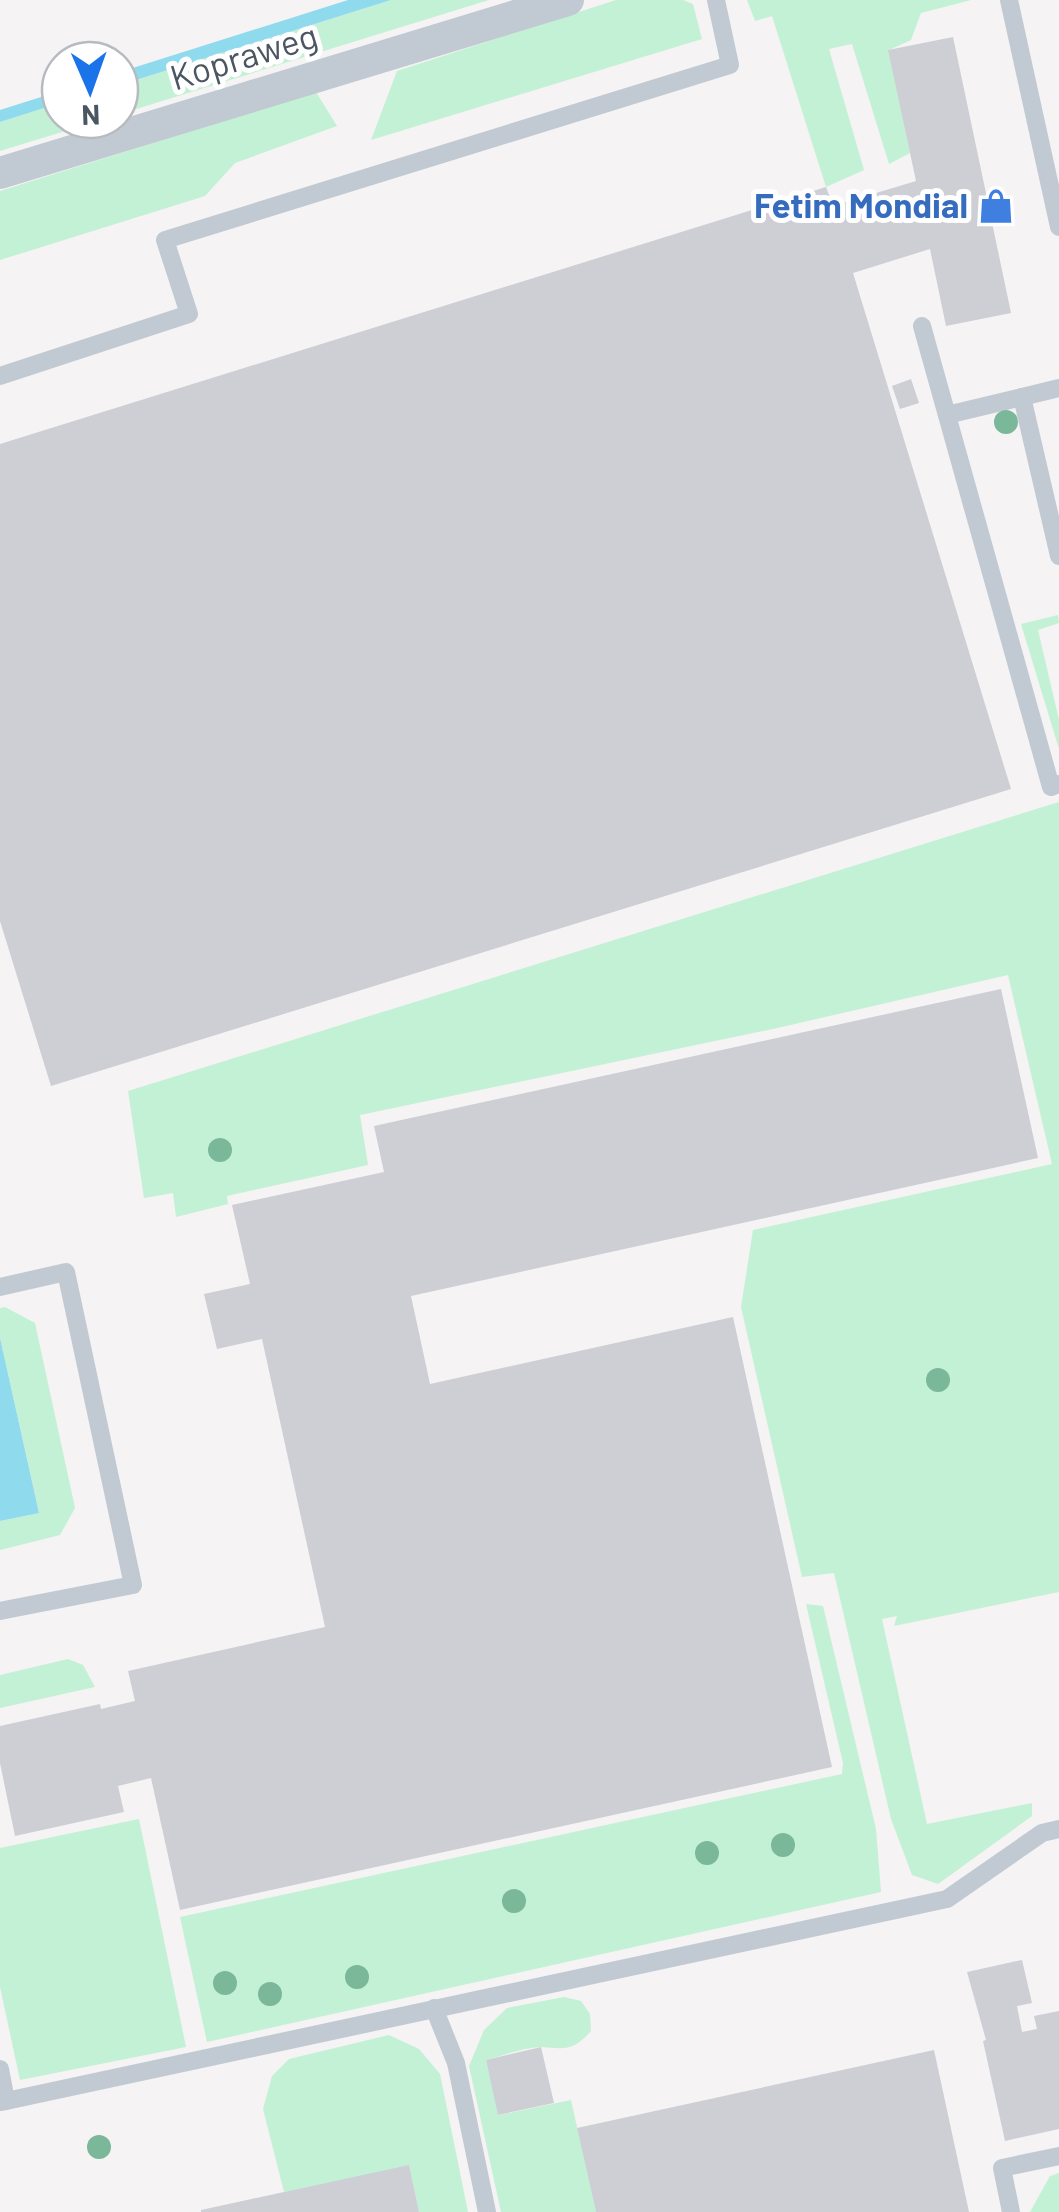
<svg xmlns="http://www.w3.org/2000/svg" width="1059" height="2212" font-family="Barlow,sans-serif">
<rect width="100%" height="100%" fill="#f5f3f3"/>
<g fill="#c3f1d5">
<polygon points="391,0 489,0 120,114 120,85"/>
<polygon points="616,0 683,0 693,4 702,39 371,140 397,71"/>
<polygon points="747,0 971,0 921,13 911,40 889,50 910,153 889,164 852,44 829,49 864,170 826,187 772,16 755,21"/>
<polygon points="316,92 337,126 235,163 205,196 0,260 0,191"/>
<polygon points="60,103 60,120 101,120 0,151 0,122"/>
<polygon points="1058,615 1059,623 1038,630 1059,720 1059,749 1021,624"/>
<polygon points="1059,802 1059,1592 894,1626 897,1616 882,1619 927,1824 1032,1803 1032,1816 938,1884 912,1875 891,1819 834,1573 802,1577 741,1307 753,1230 1052,1164 1008,975 773,1029 360,1115 368,1165 227,1196 228,1204 176,1217 173,1193 144,1198 128,1091"/>
<polygon points="5,1307 35,1323 75,1508 60,1535 0,1550 0,1521 39,1513 0,1338 0,1308"/>
<polygon points="806,1604 823,1606 876,1829 881,1892 207,2042 180,1917 842,1774 843,1763"/>
<polygon points="68,1659 83,1665 95,1687 0,1708 0,1675"/>
<polygon points="139,1819 186,2047 20,2080 0,1987 0,1848"/>
<path d="M564,1997L581,2001L590,2014L591,2031C573,2051 566,2049 542,2047C525,2047 502,2056 486,2060L499,2115L571,2100L596,2212H501L469,2066L484,2030L507,2008Z"/>
<polygon points="389,2035 419,2049 440,2074 468,2212 419,2212 409,2166 284,2192 263,2109 272,2076 289,2059"/>
<polygon points="1059,2173 1059,2212 1030,2212 1050,2176"/>
</g>
<g fill="#90daee">
<polygon points="348,0 391,0 120,85 120,72"/>
<polygon points="60,91 60,103 0,122 0,110"/>
<polygon points="0,1338 39,1513 0,1521"/>
</g>
<g fill="#cdcfd5">
<polygon points="953,37 987,198 1005,195 1008,209 990,213 1011,313 946,326 930,249 853,273 1011,789 51,1086 0,921 0,444 826,187 833,206 916,181 888,50"/>
<polygon points="911,379 919,403 900,409 892,386"/>
<polygon points="1001,989 1038,1158 411,1296 430,1384 733,1317 832,1767 180,1910 151,1778 118,1786 124,1812 15,1836 0,1763 0,1726 100,1704 101,1709 135,1701 128,1671 325,1627 262,1339 217,1349 204,1294 250,1284 232,1205 384,1172 374,1126"/>
<polygon points="1022,1960 1032,2003 1017,2006 1022,2032 1037,2029 1034,2016 1059,2011 1059,2129 1005,2141 983,2041 986,2040 967,1972"/>
<polygon points="541,2047 554,2103 498,2115 486,2060"/>
<polygon points="934,2050 969,2212 596,2212 577,2128"/>
<polygon points="409,2165 419,2212 201,2212 201,2210"/>
</g>
<g fill="none" stroke-linecap="round" stroke-linejoin="round">
<g stroke="#c1cad2" stroke-width="18">
<polyline points="1009,0 1059,227"/>
<polyline points="922,326 1051,787 1059,784"/>
<polyline points="0,376 189,314 165,240 730,65 716,0"/>
<polyline points="1059,388 1022,397 1059,556"/>
<polyline points="947,415 1022,397"/>
<polyline points="0,1287 66,1272 133,1585 0,1611"/>
<polyline points="434,2008 456,2063 487,2212"/>
<polyline points="0,2069 6,2101 0,2102"/>
<polyline points="6,2101 947,1899 1042,1833 1059,1829"/>
<polyline points="1011,2212 1002,2168 1059,2156"/>
</g>
<polyline stroke="#c1cad2" stroke-width="32" points="0,173 568,0"/>
</g>
<g fill="#7bb799">
<circle cx="1006" cy="422" r="12"/>
<circle cx="220" cy="1150" r="12"/>
<circle cx="938" cy="1380" r="12"/>
<circle cx="783" cy="1845" r="12"/>
<circle cx="707" cy="1853" r="12"/>
<circle cx="514" cy="1901" r="12"/>
<circle cx="357" cy="1977" r="12"/>
<circle cx="225" cy="1983" r="12"/>
<circle cx="270" cy="1994" r="12"/>
<circle cx="99" cy="2147" r="12"/>
</g>
<defs>
<symbol id="shop-bare" viewBox="-9 -9 18 18"><path d="M-5-2.5h2.3a2.7 3.5 0 0 1 5.4 0H5L5.5 6h-11ZM-1.5-2.5h3a1.5 2.3 0 0 0-3 0Z" fill="#3f7fe0" stroke="#fff" stroke-width="2.5" paint-order="stroke"/></symbol>
</defs>
<g fill-rule="evenodd">
<use href="#shop-bare" x="971" y="181" width="50" height="50"/>
</g>
<g text-anchor="middle" stroke-width="10" stroke-linejoin="round" paint-order="stroke">
<g font-size="35" fill="#4a5661" stroke="#fff">
<text transform="translate(244 57) rotate(-17)" y="12">Kopraweg</text>
</g>
<g font-size="35" font-weight="bold" fill="#366cbe" stroke="#fff" text-anchor="end">
<text x="968" y="218">Fetim Mondial</text>
</g>
</g>
<g transform="translate(90 90) rotate(178)"><circle r="48" fill="#ffffff" stroke="#b7bbc0" stroke-width="2.5"/>
<path d="M0-8L18 38L0 25L-18 38Z" fill="#1a73e8"/>
<text y="-15" font-size="28" font-weight="bold" text-anchor="middle" fill="#4a5661">N</text>
</g>
</svg>
